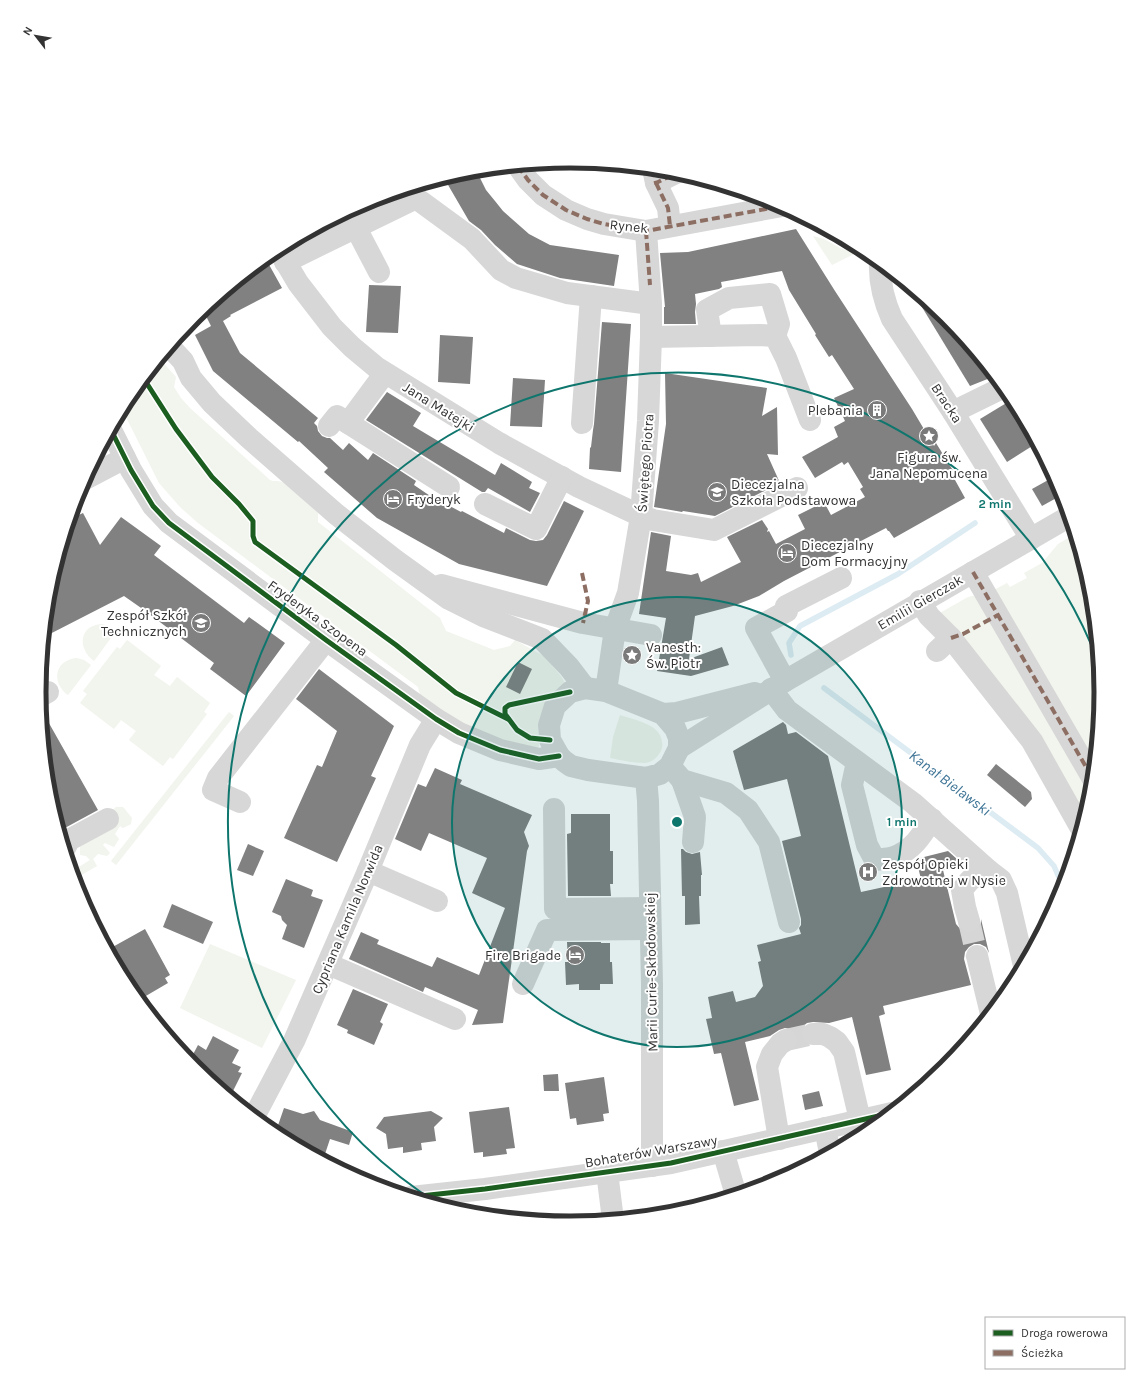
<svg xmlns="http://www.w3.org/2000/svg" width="1141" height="1385" font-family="Karla,sans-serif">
<rect width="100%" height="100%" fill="#fff"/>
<g fill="#f1f5ed">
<polygon points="813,236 824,239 840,248 856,253 832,265"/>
<path d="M160,359L176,377L174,387L181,398L190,408L270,480C274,482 277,480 282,482C289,484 311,507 318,513V522L440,618L446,631L494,650L510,646L515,640L544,656L561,676L565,683C553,697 538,710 538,730C538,737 541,743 538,748L494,738L463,725L421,699L418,687L198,523L180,507L159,483L122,409L129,397Z"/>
<polygon points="1075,534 1092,589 1102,693 1092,796 1083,824 938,614 968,597 990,592 1007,583 1010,587 1027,578 1024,573 1042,563 1058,544"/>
<path d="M102,624L109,626L116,631L94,661C77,649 79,625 102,624Z"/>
<polygon points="127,640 161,666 154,675 170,686 177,677 210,703 204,712 207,714 173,759 170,757 163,766 129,740 136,731 121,720 114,729 80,703 87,694 83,691 117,647 120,649"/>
<path d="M77,658L84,660L91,665L68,695C51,683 54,660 77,658Z"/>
<polygon points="229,712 234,716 116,865 111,861"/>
<path d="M620,715C634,720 661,724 662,742C663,746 662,750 659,754C656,759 650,763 644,763C633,763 621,760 610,758L613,737Z"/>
<polygon points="116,807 123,807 132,818 131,824 123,828 120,826 115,834 119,839 114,847 105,843 103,845 110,853 107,856 98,854 93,859 97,866 78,877 74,870 90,860 86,856 80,855 80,842"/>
<polygon points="210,944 296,980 262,1048 180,1008"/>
</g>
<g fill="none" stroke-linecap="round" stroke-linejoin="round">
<g stroke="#ddebf3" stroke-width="5.5">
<polyline points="791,655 789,643 800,626 898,574 975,523"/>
<polyline points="824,688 1038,848 1054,866 1064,889"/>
</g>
</g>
<g fill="#818181">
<polygon points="476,170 486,190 495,201 503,211 529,234 550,245 619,255 614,286 560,278 517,264 495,245 481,230 469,221 444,178 467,171"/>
<polygon points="796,229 835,291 912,409 934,446 936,443 957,477 955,480 965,498 894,538 889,531 888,531 886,528 784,581 759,596 733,606 695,616 689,659 722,647 729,665 691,676 657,671 666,618 639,614 651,532 671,536 666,571 691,575 698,573 701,582 741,562 727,537 762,520 768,529 767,532 769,531 776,544 805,529 798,515 824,502 831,515 865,497 860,489 863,487 848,462 844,465 842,462 815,478 802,457 838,437 834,427 845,421 834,398 854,389 832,355 829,357 815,335 816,334 789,290 782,271 721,282 722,287 719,289 695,294 696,304 695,312 696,324 664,324 664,307 665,307 660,253 688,252"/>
<polygon points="267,261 282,288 230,315 231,316 223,321 240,353 318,418 314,423 317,426 318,431 322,436 327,438 330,438 343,450 349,443 368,460 373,453 416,481 414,485 445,506 446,504 461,512 462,511 504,533 506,528 530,540 536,541 543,540 547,535 564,501 584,511 547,586 459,564 377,518 324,472 328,468 299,441 298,442 213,371 195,335 211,326 203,310 256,267"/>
<polygon points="369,285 401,286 398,333 366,332"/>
<polygon points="916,292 946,317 995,376 970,386 914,294"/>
<polygon points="602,322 631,324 621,472 589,469 590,448 591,447 593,430 594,424"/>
<polygon points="440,335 473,337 470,384 438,382"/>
<polygon points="665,373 767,388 762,416 777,407 778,455 767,454 780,483 715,516 683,511 682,512 654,507 666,424"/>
<polygon points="513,378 545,380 542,427 510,426"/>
<polygon points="387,392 421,413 413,426 495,475 501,463 532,482 529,488 540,493 530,512 488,488 485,492 482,492 366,420"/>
<polygon points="1013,399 1037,443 1007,462 980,419"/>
<polygon points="1050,479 1060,496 1042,506 1032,489"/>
<polygon points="83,513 100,545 121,517 161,546 154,555 244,623 249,617 285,643 246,696 210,669 214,663 144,610 124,596 44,637 49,589 70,519"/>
<polygon points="518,662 532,669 520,694 506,687"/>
<polygon points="319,669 394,726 371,776 376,778 337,862 284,838 317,765 322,767 337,731 296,699"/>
<polygon points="41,709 98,810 63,829 60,832 49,796"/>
<polygon points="783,722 786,725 788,734 796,732 828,756 861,892 921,879 916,859 948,851 958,860 959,866 943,870 956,924 961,930 966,933 972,933 978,929 981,924 981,919 989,953 986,947 980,944 974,944 969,947 965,952 964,959 971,985 883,1006 885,1014 879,1016 891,1070 866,1075 852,1017 829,1023 813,1022 807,1023 802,1027 801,1034 803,1041 798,1043 798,1039 796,1033 791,1029 785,1028 779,1030 770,1036 745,1042 759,1100 734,1106 721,1053 714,1054 706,1019 712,1018 708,997 733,991 736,1002 755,997 763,986 758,962 761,961 757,945 801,934 799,928 801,925 801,919 782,841 801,836 787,779 744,790 733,751"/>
<polygon points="996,764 1031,792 1032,799 1025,807 987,775"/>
<polygon points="435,768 462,780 460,784 532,815 524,832 529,846 527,851 503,1023 472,1025 478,1010 425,987 423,992 349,959 361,932 379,940 377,944 432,967 437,957 479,975 505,908 472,893 487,858 429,833 421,851 395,839 418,784 426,787"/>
<polygon points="571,814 610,814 610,851 613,851 613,884 610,884 611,896 568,896 567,834 571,833"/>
<polygon points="248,844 264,851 253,876 237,870"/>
<polygon points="681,849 683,849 686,852 692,854 700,852 702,875 701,875 701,896 699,896 700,924 685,925 685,896 682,896"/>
<polygon points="286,879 313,890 311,896 323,900 304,948 282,939 287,925 282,920 281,916 272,912"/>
<polygon points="172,904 213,922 203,944 163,927"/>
<polygon points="145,929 170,975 165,978 168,983 139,1000 133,993 109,949"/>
<polygon points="567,942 601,942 601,943 610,943 610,962 612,962 613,984 600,984 600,990 579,990 579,984 566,985 565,962 568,962"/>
<polygon points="353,989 388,1004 380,1022 383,1024 374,1045 347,1033 348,1030 337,1025"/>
<polygon points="213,1036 239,1050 232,1063 241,1067 238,1072 242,1073 230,1097 195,1068 189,1062 198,1045 206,1050"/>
<polygon points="558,1074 559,1091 544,1091 543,1075"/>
<polygon points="604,1077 609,1113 603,1114 604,1121 577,1125 576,1118 570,1119 565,1083"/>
<polygon points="819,1091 823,1106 805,1110 802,1095"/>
<polygon points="509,1107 515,1148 506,1149 507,1154 483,1157 483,1152 474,1153 469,1112"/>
<polygon points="284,1108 303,1114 314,1111 320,1120 353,1132 349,1145 330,1139 325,1154 317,1151 315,1155 275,1134"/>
<polygon points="431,1111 443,1118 434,1127 436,1141 421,1143 422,1150 403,1153 403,1147 388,1149 386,1134 376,1128 384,1117"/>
</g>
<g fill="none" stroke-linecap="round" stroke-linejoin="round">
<g stroke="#d6d6d6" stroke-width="22" stroke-dasharray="22 11" stroke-linecap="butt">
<polyline points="969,921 977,956"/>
<polyline points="786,1040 813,1034"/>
</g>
<g stroke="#d7d7d7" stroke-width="22">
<polyline points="518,166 528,180 543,195 566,210 587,219 604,224 646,231 782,206"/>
<polyline points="653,169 656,183 678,172"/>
<polyline points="656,183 668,208 670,226"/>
<polyline points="356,228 379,272"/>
<polyline points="278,249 298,283 332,327 352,347 376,367 499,443 579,487 641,516 653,520 714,530 797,488"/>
<polyline points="285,262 416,198 472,239 501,270 516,278 567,293 651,304"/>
<path d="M880,262C879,282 884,301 892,319L953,412L1031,539"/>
<polyline points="711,336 707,310 729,298 770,294 779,324 775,336"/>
<polyline points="651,337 760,335 775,336 786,358 810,420"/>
<polyline points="170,347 183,361 191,378 212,403 249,438 336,514 395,560 449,599 483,616 542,639 569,667 585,688"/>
<polyline points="953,412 1004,387"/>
<polyline points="348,423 385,373"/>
<polyline points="582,423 591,296"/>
<polyline points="329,426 337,416 449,487"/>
<polyline points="111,430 131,470 153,506 169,523 326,640 436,719 459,733 500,750 539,759 559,756"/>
<polyline points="85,479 125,458"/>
<polyline points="485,504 536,529 562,477"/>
<polyline points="973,572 1093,779"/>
<polyline points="441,585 583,623 651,635"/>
<polyline points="920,601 929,616 951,638 937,651"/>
<polyline points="951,638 1032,741 1082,830"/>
<polyline points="785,681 756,628 787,611 786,606 841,578"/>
<polygon points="585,688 606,691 663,714 675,728 679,738 679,748 670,766 660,774 646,778 588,770 571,766 564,761 559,756 550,740 549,725 555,706 570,692"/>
<polyline points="771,689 787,710 913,803 988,870"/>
<polyline points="606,691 615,629 628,593 641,516 648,421 651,337 651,304 646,231"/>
<polyline points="39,697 48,692"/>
<polyline points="663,714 677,713 755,693"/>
<polyline points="679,748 785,681 1070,516"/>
<path d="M857,762L852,785L867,845L875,860C881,859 888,859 894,857C913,850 922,835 932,819"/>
<polyline points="670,766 682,780 726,793 748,810 769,842 789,922"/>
<polyline points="646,778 648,801 652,985 652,1166"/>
<polyline points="682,780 695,817 693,842"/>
<polyline points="240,802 213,790 218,778 326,640"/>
<polyline points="554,809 555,909 650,908"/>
<polyline points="65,848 69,840 108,819"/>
<polyline points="368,871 437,901"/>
<polyline points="969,921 965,907 962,890 970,880 988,870 1001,880 1007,893 1024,966"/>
<polyline points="977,956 991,1014"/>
<polyline points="328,964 455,1019"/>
<polyline points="523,984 547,930 650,929"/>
<polyline points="813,1034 823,1034 830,1037 837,1042 844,1052 860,1120"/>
<polyline points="254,1117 294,1041 368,871 420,745 436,719"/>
<polyline points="825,1128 830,1153"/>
<polyline points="779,1139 767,1067 772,1054 780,1044 786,1040"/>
<polyline points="723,1151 736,1195"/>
<polyline points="607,1172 613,1220"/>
<polyline points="411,1197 485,1189 671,1163 892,1113"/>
</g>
<g stroke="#8d6e63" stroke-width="4" stroke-dasharray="8 4" stroke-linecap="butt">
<polyline points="518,166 528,180 543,195 566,210 587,219 604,224 646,231 782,206"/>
<polyline points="653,169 656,183 678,172"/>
<polyline points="656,183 668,208 670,226"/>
<polyline points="646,231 650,285"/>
<polyline points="973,572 1093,779"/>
<polyline points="582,573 588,601 583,623"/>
<polyline points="951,638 963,634 998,615"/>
</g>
<defs>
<g id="cycleway">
<polyline points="144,379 176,429 212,477 239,504 253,521 253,536 255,542 396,645 456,693 508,719"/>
<polyline points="111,430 131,470 153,506 169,523 326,640 436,719 459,733 500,750 539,759 559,756"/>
<polyline points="550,740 530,738 517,730 505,714 505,708 509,705 570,692"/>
<polyline points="411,1197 485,1189 671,1163 892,1113"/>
</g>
</defs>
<use href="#cycleway" stroke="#fff" stroke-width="8"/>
<use href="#cycleway" stroke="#1b5e20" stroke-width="5"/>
</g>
<circle cx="677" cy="822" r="225" fill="#0f766e" fill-opacity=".12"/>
<g fill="none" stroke="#0f766e" stroke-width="2">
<circle cx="677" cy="822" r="225"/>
<path d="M442 1206A450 450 0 1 1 1099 664"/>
</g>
<defs>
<symbol id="building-disc" viewBox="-11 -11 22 22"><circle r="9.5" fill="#7a7a7a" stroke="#fff"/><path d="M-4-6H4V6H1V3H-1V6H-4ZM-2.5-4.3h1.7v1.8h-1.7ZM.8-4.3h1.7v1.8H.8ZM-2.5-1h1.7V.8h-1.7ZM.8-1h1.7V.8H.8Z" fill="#fff"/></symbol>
<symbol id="sight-disc" viewBox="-11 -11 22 22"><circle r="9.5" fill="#7a7a7a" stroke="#fff"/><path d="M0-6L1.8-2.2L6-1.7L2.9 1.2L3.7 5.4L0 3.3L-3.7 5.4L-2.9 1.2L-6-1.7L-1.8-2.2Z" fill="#fff"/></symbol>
<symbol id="school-disc" viewBox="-11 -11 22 22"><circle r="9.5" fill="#7a7a7a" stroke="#fff"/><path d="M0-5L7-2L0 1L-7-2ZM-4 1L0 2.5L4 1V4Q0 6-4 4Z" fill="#fff"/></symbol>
<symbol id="hotel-disc" viewBox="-11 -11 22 22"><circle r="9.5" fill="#7a7a7a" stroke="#fff"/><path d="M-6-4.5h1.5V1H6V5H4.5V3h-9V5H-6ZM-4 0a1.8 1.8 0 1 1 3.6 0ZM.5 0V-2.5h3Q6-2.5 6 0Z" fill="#fff"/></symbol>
<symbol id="hospital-disc" viewBox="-11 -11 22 22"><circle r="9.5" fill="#7a7a7a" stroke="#fff"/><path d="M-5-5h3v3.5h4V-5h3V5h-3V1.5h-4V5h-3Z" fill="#fff"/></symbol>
</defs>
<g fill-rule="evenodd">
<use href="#building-disc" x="866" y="399" width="22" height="22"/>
<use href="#sight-disc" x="918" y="425" width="22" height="22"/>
<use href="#school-disc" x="706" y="481" width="22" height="22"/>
<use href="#hotel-disc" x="382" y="488" width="22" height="22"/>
<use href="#hotel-disc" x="776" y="542" width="22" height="22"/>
<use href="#school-disc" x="190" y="612" width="22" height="22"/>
<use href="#sight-disc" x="621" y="644" width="22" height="22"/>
<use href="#hospital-disc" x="857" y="861" width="22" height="22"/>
<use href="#hotel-disc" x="564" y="944" width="22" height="22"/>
</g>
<g text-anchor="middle" stroke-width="4" stroke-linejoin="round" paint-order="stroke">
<g font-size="14" fill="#333" stroke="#fff">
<text transform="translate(629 226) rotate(6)" y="5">Rynek</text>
<text transform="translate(947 403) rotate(57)" y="5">Bracka</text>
<text transform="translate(439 407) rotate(32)" y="5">Jana Matejki</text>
<text transform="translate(645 463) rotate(-86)" y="5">Świętego Piotra</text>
<text transform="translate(920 602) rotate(-30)" y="5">Emilii Gierczak</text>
<text transform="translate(318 618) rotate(36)" y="5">Fryderyka Szopena</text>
<text transform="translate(347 919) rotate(-67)" y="5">Cypriana Kamila Norwida</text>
<text transform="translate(651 972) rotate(-91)" y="5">Marii Curie-Skłodowskiej</text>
<text transform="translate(651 1151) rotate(-10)" y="5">Bohaterów Warszawy</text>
</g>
<g font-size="14" fill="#333" stroke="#fff" text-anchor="start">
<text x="863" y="415" text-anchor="end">Plebania</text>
<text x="929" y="462" text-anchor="middle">Figura św.<tspan x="929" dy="16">Jana Nepomucena</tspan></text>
<text x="731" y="489">Diecezjalna<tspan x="731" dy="16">Szkoła Podstawowa</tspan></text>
<text x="407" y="504">Fryderyk</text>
<text x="801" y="550">Diecezjalny<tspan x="801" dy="16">Dom Formacyjny</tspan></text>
<text x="187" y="620" text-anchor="end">Zespół Szkół<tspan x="187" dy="16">Technicznych</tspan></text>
<text x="646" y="652">Vanesth:<tspan x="646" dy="16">Św. Piotr</tspan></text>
<text x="882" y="869">Zespół Opieki<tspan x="882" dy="16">Zdrowotnej w Nysie</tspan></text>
<text x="561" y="960" text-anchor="end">Fire Brigade</text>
</g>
<g font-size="15" font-style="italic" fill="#3f7597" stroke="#fff">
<text transform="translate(950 783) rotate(37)" y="5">Kanał Bielawski</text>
</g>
</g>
<path d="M0 0H1141V1385H0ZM46 692a524 524 0 1 1 1048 0a524 524 0 1 1-1048 0Z" fill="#fff" fill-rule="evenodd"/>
<path fill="none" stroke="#333" stroke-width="5" d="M46 692a524 524 0 1 1 1048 0a524 524 0 1 1-1048 0Z"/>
<circle cx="677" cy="822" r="6" fill="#0f766e" stroke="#fff" stroke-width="2"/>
<g font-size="12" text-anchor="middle" font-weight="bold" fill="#0f766e" stroke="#fff" stroke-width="4" stroke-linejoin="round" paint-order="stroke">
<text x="995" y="508">2 min</text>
<text x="902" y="826">1 min</text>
</g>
<rect x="985" y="1317" width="140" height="52" fill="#ffffff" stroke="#adadad"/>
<rect x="993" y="1330" width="20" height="6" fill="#1b5e20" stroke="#adadad"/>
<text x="1021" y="1337" font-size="12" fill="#333333">Droga rowerowa</text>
<rect x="993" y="1350" width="20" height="6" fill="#8d6e63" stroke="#adadad"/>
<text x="1021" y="1357" font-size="12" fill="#333333">Ścieżka</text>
<g transform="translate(36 36) rotate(301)" stroke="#ffffff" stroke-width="3" paint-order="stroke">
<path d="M0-3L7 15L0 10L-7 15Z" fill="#333333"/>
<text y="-6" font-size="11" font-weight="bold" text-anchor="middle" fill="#333333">N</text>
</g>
</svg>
